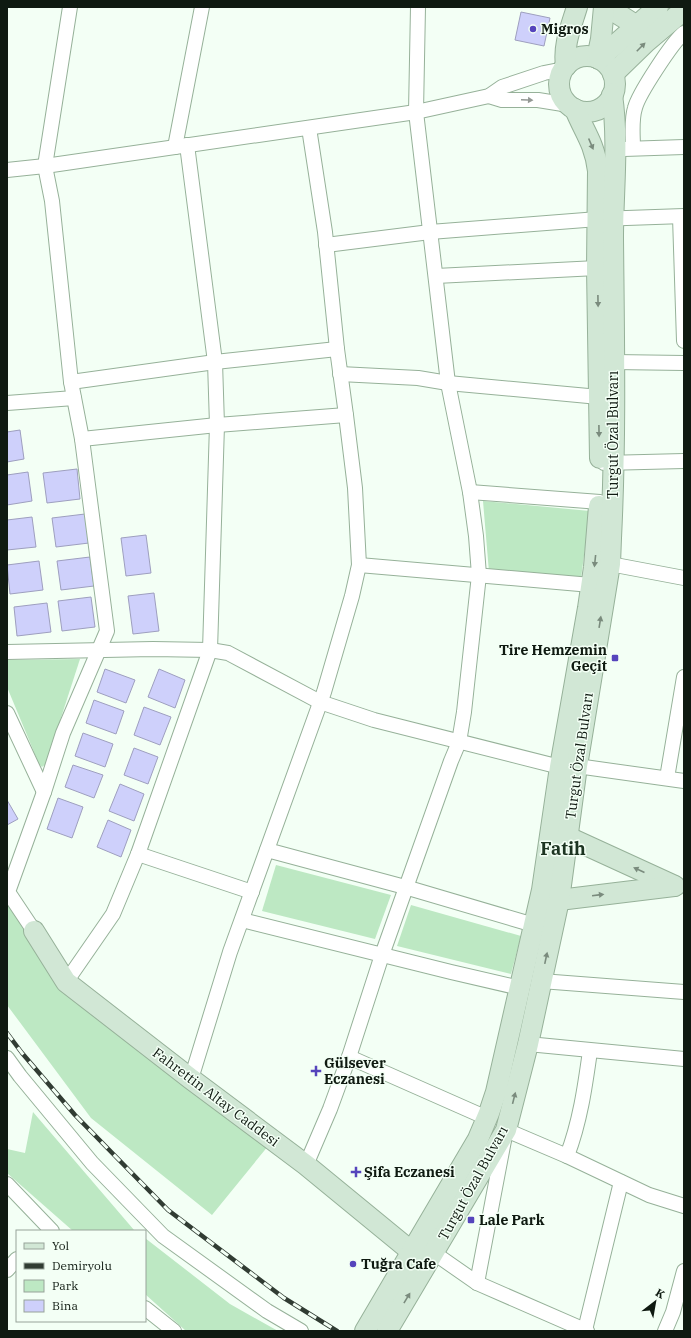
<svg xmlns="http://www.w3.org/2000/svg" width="691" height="1338" font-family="'IBM Plex Serif',serif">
<rect width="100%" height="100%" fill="#f3fff5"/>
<g fill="#bde8c3">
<polygon points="483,501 590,511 581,578 489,572"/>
<polygon points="80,659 46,764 42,767 39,764 7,687 7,660"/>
<polygon points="276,865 391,895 375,939 262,911"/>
<polygon points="7,889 67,982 273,1140 212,1215 91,1118 7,1005"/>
<polygon points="411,905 521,936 511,974 397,946"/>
<polygon points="33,1112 134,1230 136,1231 73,1231 7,1173 7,1149 25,1153"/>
<polygon points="145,1238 230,1304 278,1331 186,1331 145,1294"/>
</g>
<g fill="#ced0fb" stroke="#9e9fbf">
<polygon points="521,12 550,18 544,46 515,40"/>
<polygon points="20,430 24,459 7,462 7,432"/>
<polygon points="77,469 80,499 47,503 43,473"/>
<polygon points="28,472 32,501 7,505 7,475"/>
<polygon points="85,514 89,543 56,547 52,518"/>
<polygon points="32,517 36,547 7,550 7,520"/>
<polygon points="146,535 151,573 126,576 121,538"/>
<polygon points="90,557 94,586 61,590 57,561"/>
<polygon points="39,561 43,590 10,594 7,565"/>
<polygon points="154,593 159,631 133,634 128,596"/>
<polygon points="91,597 95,627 62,631 58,601"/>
<polygon points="47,603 51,632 17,636 14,607"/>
<polygon points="105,669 135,680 126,703 97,692"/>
<polygon points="159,669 185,680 175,708 148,697"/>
<polygon points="94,700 124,711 116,734 86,723"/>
<polygon points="144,707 171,717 160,745 134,735"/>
<polygon points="83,733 113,744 105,767 75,756"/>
<polygon points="134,748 158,757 148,784 124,775"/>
<polygon points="73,765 103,775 94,798 65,787"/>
<polygon points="120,784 144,794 134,821 109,811"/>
<polygon points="58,798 83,807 72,838 47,829"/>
<polygon points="7,800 18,819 7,825"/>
<polygon points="108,820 131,830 121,857 97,847"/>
</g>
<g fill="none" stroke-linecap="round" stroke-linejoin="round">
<defs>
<g id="street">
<polyline points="489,96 502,100 538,100 569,105"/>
<polyline points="175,147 202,7"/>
<path d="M633,148C633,136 631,120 635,108C638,95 673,41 684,33"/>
<polyline points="624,149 684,147"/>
<polyline points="7,170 45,166 416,112 489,96 502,87 544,73 554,71 562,72"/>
<polyline points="680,217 684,341"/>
<polyline points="326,245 430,232 598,219 684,216"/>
<polyline points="436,276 597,268"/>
<polyline points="614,362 684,363"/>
<polyline points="340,374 418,378 448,383 599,397"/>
<polyline points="71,382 215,362 337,349"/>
<polyline points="7,403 74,398"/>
<polyline points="82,439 217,425 346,415"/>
<polyline points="604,463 684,461"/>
<polyline points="470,492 600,502"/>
<polyline points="610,564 684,578"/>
<polyline points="359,565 591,585"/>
<polyline points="7,652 153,649 210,650 228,653 320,702 374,720 560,767"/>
<polyline points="7,713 44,792"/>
<polyline points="577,766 684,781"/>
<polyline points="667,778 684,677"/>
<polyline points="267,850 405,887 534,925"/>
<polyline points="138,854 252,892"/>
<polyline points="242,920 451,972 520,988"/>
<polyline points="34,931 8,892 44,792 63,733 107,631 82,439 71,382 52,201 45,166 70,7"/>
<polyline points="541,981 684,992"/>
<polyline points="66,982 113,914 138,854 210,650 217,425 215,362 187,145"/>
<polyline points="528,1044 684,1059"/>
<polyline points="349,1057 487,1118"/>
<polyline points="7,1058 20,1076 92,1163 163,1236 267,1311 301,1331"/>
<polyline points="191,1079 230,952 324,692 352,596 359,565 355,488 346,415 337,349 325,232 309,128"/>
<path d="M567,1156C580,1122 585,1087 590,1051"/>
<polyline points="306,1165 330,1109 349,1057 382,955 451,761 459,742 464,712 479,575 476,536 470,492 448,383 416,112 418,7"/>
<polyline points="7,1184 52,1231"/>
<polyline points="434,1253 477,1283 587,1331"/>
<polyline points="7,1270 17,1259"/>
<polyline points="477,1283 506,1130 567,1156 649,1195 684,1206"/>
<polyline points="145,1308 174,1331"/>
<polyline points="585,1330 621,1182"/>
<polyline points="665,1331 673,1312 684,1271"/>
</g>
<g id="secondary">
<polyline points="607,7 637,26"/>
<circle cx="587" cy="84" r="28"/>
<polyline points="597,58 601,39 604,7"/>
<polyline points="599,59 658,7"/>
<path d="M566,66C563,45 571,27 577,7"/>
<polyline points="613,74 646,42 684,10"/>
<path d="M575,109C580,122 587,133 592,146C595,154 597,162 598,171L597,268L600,458"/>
<polyline points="568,837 675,886"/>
<polyline points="559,900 674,886"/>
<polyline points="34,931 66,982 191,1079 306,1165 412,1252"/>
<polyline points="365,1331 478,1139 489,1113 496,1092 542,890 560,767 588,608 594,567 599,506"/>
<path d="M387,1331L506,1130L528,1044L559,900L577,766L610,564L611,538C616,438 614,338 613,238C613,191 619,142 612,95"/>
</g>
</defs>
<use href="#street" stroke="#96b199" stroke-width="16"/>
<use href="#secondary" stroke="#96b199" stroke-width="22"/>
<use href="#street" stroke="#fff" stroke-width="14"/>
<use href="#secondary" stroke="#d1e7d5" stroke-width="20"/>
<defs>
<polyline id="rail" points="7,1033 22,1053 75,1115 168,1210 284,1298 337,1331"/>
</defs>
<use href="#rail" stroke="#313c33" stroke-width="4.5"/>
<use href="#rail" stroke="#f3fff5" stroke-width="3" stroke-dasharray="9" stroke-linecap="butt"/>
</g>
<defs><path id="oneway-solid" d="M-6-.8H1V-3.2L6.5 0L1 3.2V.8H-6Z"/></defs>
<g fill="#7a8b7d">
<use href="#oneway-solid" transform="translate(641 47) rotate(-45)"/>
<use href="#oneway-solid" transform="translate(591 144) rotate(67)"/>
<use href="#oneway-solid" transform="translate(598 301) rotate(89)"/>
<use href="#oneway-solid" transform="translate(599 431) rotate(89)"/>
<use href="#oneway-solid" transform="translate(595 561) rotate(96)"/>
<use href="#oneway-solid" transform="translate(600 622) rotate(-81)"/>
<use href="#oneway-solid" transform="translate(639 870) rotate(-156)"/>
<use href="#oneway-solid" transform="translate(598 895) rotate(-7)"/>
<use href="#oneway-solid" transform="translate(546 958) rotate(-78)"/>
<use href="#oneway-solid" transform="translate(514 1098) rotate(-76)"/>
<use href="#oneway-solid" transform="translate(407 1298) rotate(-59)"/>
</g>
<use fill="#939894" href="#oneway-solid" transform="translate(527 100) rotate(3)"/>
<g fill="#5544bc" stroke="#f3fff5" stroke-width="1.5">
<circle cx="533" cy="29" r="4"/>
<rect x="611" y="654" width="8" height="8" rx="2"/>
<path d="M314 1065h4v4h4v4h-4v4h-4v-4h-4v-4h4z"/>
<path d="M354 1166h4v4h4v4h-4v4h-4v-4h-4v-4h4z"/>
<rect x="467" y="1216" width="8" height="8" rx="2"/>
<circle cx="353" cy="1264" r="4"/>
</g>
<g text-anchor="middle" stroke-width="3" stroke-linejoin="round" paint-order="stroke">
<g font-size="14" font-weight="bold" fill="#0f1a11" stroke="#f3fff5" text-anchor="start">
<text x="541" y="34">Migros</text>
<text x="607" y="655" text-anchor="end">Tire Hemzemin<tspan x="607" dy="16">Geçit</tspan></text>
<text x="324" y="1068">Gülsever<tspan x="324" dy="16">Eczanesi</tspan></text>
<text x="364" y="1177">Şifa Eczanesi</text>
<text x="479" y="1225">Lale Park</text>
<text x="361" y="1269">Tuğra Cafe</text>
</g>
<g font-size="14" fill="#0f1a11" stroke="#f3fff5">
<text transform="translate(613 435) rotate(-90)" y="5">Turgut Özal Bulvarı</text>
<text transform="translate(579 756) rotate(-82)" y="5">Turgut Özal Bulvarı</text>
<text transform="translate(216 1097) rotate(37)" y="5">Fahrettin Altay Caddesi</text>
<text transform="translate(473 1183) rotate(-61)" y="5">Turgut Özal Bulvarı</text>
</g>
<g font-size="18" font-weight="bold" fill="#1c3421" stroke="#f3fff5">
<text x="563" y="855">Fatih</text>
</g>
</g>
<rect width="691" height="1338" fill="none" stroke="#0f1a11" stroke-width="16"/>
<rect x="16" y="1230" width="130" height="92" fill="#f3fff5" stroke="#98a39a"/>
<rect x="24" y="1243" width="20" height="6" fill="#d1e7d5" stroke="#98a39a"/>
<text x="52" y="1250" font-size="12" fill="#0f1a11">Yol</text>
<rect x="24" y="1263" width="20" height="6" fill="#313c33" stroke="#98a39a"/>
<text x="52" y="1270" font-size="12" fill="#0f1a11">Demiryolu</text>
<rect x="24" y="1280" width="20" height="12" fill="#bde8c3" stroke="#98a39a"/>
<text x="52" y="1290" font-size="12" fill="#0f1a11">Park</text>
<rect x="24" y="1300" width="20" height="12" fill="#ced0fb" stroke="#98a39a"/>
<text x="52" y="1310" font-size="12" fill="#0f1a11">Bina</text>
<g transform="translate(655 1302) rotate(31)" stroke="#f3fff5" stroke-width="3" paint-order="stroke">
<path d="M0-3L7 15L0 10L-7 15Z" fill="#0f1a11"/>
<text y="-6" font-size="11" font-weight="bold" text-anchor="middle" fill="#0f1a11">K</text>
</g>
</svg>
